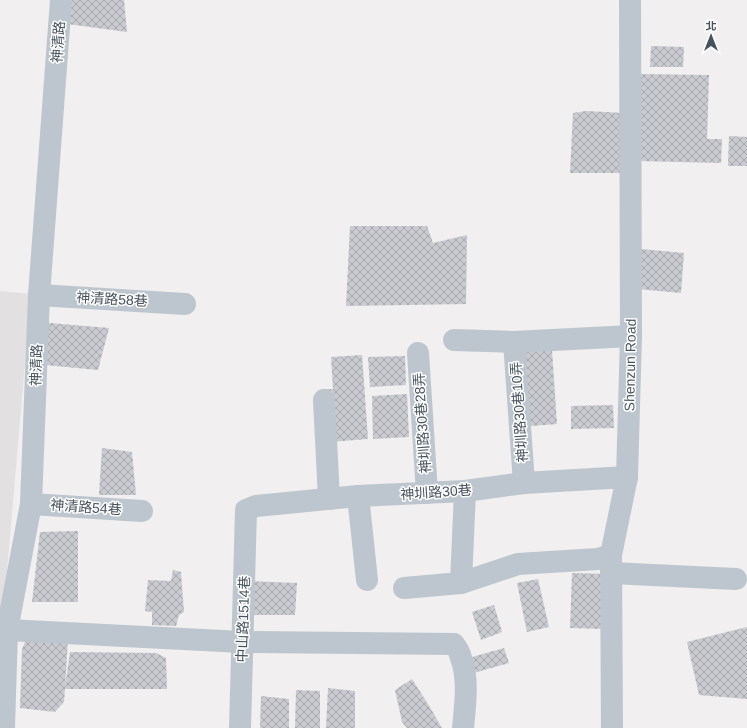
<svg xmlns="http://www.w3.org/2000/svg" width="747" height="728" font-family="Helvetica,'Noto Sans TC',sans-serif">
<defs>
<pattern id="building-cross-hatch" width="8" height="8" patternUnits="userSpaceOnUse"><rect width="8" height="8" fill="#c9cbd1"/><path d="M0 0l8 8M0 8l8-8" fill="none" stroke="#a5a7ad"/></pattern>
</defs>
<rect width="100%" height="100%" fill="#f1efef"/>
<polygon fill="#e2e0e1" points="0,291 31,294 0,652"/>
<g fill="url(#building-cross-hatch)">
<polygon points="62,0 124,0 127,32 60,23"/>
<polygon points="651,46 684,47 683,67 650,67"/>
<polygon points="640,74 709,75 707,139 722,139 721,163 638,161"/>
<polygon points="586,111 625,113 622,173 570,173 573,113"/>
<polygon points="729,136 747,137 747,166 728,166"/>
<polygon points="350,226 427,226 433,243 467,235 466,304 346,306"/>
<polygon points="641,249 684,253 681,293 637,289"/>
<polygon points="38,322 109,328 98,370 34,364"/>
<polygon points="552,350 557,424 518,427 513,353"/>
<polygon points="362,355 368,439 329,442 325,389 333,389 331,357"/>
<polygon points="405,356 406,385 370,387 368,357"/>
<polygon points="407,394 409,437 373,439 372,396"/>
<polygon points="613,405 614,428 571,429 571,406"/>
<polygon points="102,448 132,452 136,495 99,495"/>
<polygon points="78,531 78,602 32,602 40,532"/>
<polygon points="173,570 181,572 184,612 179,615 176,626 152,625 152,612 145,611 148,580 171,581"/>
<polygon points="572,573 607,574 605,629 570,628"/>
<polygon points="538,579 549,627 527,632 517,583"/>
<polygon points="247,581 297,583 295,615 247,615"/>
<polygon points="494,605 502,632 481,640 472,612"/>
<polygon points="747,627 747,699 699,695 687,642"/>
<polygon points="27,638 68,640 65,687 70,652 156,653 166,658 167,689 65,689 64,702 55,712 20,708 22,649"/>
<polygon points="504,648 509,663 470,674 465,659"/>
<polygon points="412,679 428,704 442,728 407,728 402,722 395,690"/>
<polygon points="328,688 355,691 355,728 326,728"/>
<polygon points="296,690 320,691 320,728 295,728"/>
<polygon points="261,696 289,699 289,728 260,728"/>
</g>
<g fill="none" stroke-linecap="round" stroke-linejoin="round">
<g stroke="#bdc6ce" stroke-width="22">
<polyline points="39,295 185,304"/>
<polyline points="454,340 514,342 631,336"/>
<polyline points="514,342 524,483"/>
<polyline points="418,353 427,493"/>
<polyline points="324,400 329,499"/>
<polyline points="358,496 367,580"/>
<polyline points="31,504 142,511"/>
<polyline points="611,573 736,579"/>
<polyline points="461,583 518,564 598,559 611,555"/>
<polyline points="404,588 461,583 465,491"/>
<path d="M7,630L242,642L454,644C457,648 460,653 461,658C469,679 465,706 463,728"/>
<polyline points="4,728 7,630 31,504 39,295 61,0"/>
<polyline points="240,728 246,510 256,506 358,496 465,491 524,483 627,477"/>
<polyline points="612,728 611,555 627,477 631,336 630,0"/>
</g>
</g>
<g text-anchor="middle" stroke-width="3" stroke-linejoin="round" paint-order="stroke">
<g font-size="14" fill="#47525c" stroke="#fff">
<text transform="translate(58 42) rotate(-86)" y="5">神清路</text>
<text transform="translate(112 299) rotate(3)" y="5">神清路58巷</text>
<text transform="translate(36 365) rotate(-88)" y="5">神清路</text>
<text transform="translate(630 365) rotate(-89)" y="5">Shenzun Road</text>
<text transform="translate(519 412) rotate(-94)" y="5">神圳路30巷10弄</text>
<text transform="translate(422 423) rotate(-94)" y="5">神圳路30巷28弄</text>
<text transform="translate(436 492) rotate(-4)" y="5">神圳路30巷</text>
<text transform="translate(86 507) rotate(4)" y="5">神清路54巷</text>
<text transform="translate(243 619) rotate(-88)" y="5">中山路1514巷</text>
</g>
</g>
<g transform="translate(711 36)" stroke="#ffffff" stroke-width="3" paint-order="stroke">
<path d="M0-3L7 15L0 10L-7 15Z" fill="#47525c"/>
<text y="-6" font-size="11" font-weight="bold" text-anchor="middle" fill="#47525c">北</text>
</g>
</svg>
